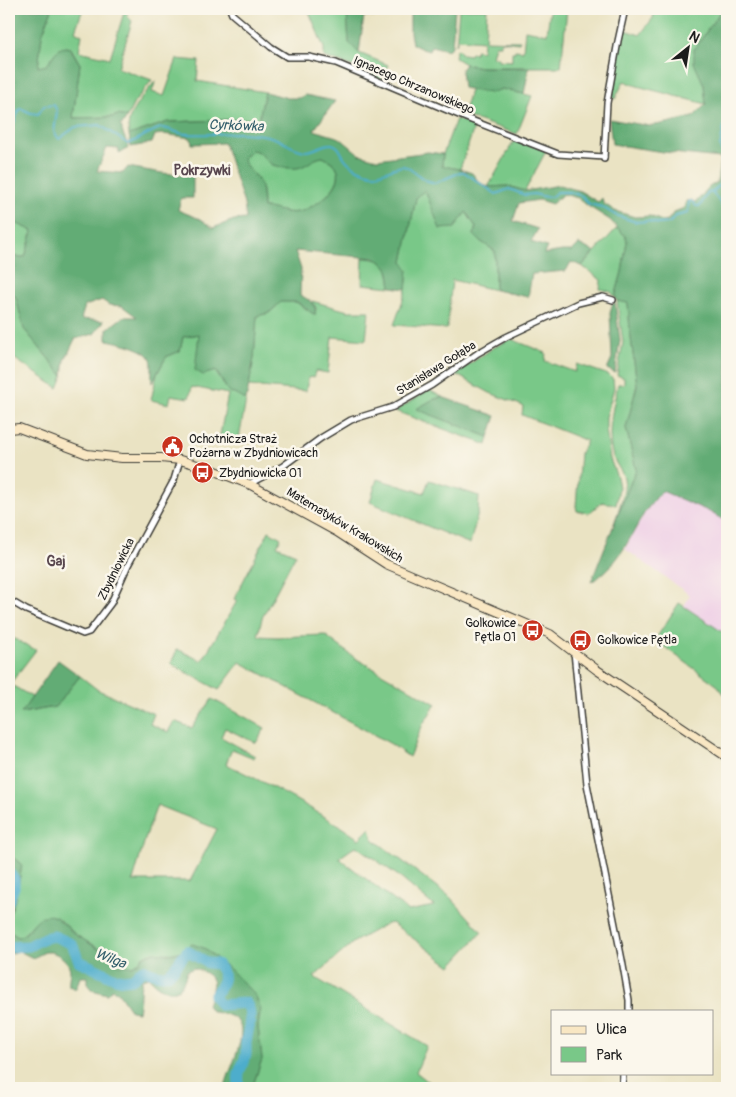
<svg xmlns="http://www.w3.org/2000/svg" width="736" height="1097" font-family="Pangolin,sans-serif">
<rect width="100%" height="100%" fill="#fbf7ec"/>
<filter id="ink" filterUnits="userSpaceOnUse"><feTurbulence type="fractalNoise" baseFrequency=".02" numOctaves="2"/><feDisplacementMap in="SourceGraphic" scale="10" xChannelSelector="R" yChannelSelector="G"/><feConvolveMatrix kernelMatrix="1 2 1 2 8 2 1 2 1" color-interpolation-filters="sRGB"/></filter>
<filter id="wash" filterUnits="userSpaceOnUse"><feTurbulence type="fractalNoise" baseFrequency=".0096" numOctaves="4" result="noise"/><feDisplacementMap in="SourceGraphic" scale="20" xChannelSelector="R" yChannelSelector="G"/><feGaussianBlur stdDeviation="1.12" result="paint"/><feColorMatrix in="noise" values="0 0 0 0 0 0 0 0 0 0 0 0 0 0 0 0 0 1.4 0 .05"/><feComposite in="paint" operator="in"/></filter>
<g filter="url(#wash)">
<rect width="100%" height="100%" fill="#eae3c3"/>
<polygon fill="#efd0e6" points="662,491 708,511 727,522 727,635 684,606 690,595 625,549 646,511"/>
<g fill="#79c888" stroke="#4a7252" fill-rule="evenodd">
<polygon points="52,9 83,9 75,31 82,35 79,51 110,58 125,9 128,9 127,16 132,21 118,68 152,80 134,103 127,117 118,115 112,117 73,118 80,64 71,48 65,47 55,53 47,65 38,68 42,35"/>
<polygon points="308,9 340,9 347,13 349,43 359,53 388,65 381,80 354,67 324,57 324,48"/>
<polygon points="459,9 487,9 485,40 520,41 519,43 501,41 501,45 495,45 492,57 498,57 498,60 512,61 512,52 515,52 515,50 523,51 525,30 547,34 550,9 567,9 561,67 480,67 465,64 455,58 456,50 458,49 462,54 470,55 471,53 475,53 476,50 482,51 483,41 458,39 456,45"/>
<polygon points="655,9 722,9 694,50 704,85 706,104 637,86 624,81 615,99 610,97 623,29 640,35 653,18"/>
<path d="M177,59L199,61L197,81L265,92L258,122L254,119L168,122L129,135C124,114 144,96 156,80L152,92L164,96Z"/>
<polygon points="502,89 532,96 517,134 463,115 470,90 490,93"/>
<polygon points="456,119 475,125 460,169 442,166 443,154"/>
<polygon points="515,139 546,151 525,191 508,186 488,187"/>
<path d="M253,150C263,153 265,160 273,165C275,166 281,166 285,167C307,170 306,158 323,157C328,160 333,162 336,166C348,185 313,209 298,212C285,214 275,209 263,208C263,199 263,188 258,180C253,172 245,168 243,159L249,152Z"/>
<path d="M425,189L466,212L476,227L474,235L480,241L495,251V290L452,280L447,329L394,325C400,306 414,280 403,262L416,198Z"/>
<polygon points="9,220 33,230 25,257 9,257"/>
<polygon points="617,228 625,236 627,241 622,272 615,297 611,292 600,289 601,280 582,266"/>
<path d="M363,258C387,259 388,265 391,287L362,284Z"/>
<polygon points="9,292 16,297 24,329 63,376 58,388 9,355"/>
<polygon points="312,301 348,311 369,311 366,340 332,337 328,373 315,371 314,377 308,378 306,391 249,386 254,358 257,316 269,313 281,302 296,302 315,315 316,308"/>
<path d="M617,301L628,303L630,330L637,385L626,428L636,469L614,524C617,514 627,489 624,478C622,471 616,465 613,457C606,433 613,407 618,384H624V378L617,375L623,342Z"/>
<polygon points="200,334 215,371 228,391 246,400 239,439 234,439 233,443 219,440 228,394 192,387 189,398 171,395 169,404 151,400 157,374 166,357 180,351 183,337"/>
<polygon points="511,339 546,353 545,361 575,372 577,364 609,375 613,379 614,388 606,417 606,429 610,459 617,477 619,487 616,505 602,502 589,513 577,511 576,506 580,453 587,441 522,415 523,406 490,393 455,374 493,348"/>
<polygon points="429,390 442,397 432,400 417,409 489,437 487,445 395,411"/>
<polygon points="377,479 424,493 429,480 479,496 478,513 470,544 370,502"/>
<polygon points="269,531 281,538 277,546 296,554 262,618 258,636 277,637 325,635 355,658 436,704 423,724 409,757 391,744 240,662 219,690 171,664 177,649 202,661 237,601 234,599"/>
<polygon points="679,603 727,635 727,698 718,686 655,640"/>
<path d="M9,636L36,650L10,684L32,697L22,713L55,707L80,676L98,690L154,714L150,724L168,732L174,721L192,728L212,699L265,728L256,743L225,728L221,737L255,756L254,758L232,749L226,764C272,786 317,810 359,839L370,828L373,839L449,896L482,932L451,966L392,923L386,924L354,942L314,977L427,1046L416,1072L436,1088H309L305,1084L281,1086L279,1088H252L262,1059L258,1027L260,1013L216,958L204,948L186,947C176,957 166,952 154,953C144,953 140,964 131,966C128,967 122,966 119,965C114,963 110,956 105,953C96,945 85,942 76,935C69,930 63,920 55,917C36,909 32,933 18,937L9,931V916L16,897L22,865L9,854ZM157,805L217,829L190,881H133L146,836ZM356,846L397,875L434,906L408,911L339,858Z"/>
</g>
<g fill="#62ac74" stroke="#3f6448" fill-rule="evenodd">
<path d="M9,9H52L42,35L38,67L47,65C53,56 58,44 70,48L80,64L73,118L112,117L118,115L127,117L123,124L120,125L122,128V131L129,148L119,153V149L107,148L97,171L123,173L128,167L162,173L193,176V198H181L178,210L200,219L213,228L234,220L246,219L244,204L224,143L192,144L191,138L163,134L155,135L152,143L131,147L129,135L168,122L254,119L258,122L265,92L288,98H299L305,95L335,101L314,130L340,138L359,154L377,159L428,152L443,154L442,166L460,169L472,173L479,182L488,187L508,186L525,191L560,185L580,191L598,202L602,198L603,203L615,211L635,217L650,216L662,221L668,220L674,212L684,208L686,201L692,200L694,202L697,201L709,187L717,182L720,158L663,152L612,144L609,119L650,126L667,123L693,117L706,104L704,85L694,63V50L722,9H727V522L708,511L662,491C656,498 650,505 645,512C630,537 618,567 591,582L636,469L626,428L637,385L630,330L628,303L617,301L615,297L622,272L627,241L625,236L610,220L588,206L578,198L563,194L552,204L539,200L519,203L513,221L538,229L531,242L547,247L544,254L562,251H572L579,244L594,252L582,266L571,262L566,271L532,274L528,297L495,290V251L480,241L474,235L476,227L466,212L455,228L440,229L425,190L416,198L403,262L408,270L406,289L391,287C389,272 390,265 374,258L295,251L301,269L300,295C309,300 317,303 315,315L297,302H281L269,313L257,316L254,358L246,400L228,391L216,371L203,375L195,370L199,334L183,337L180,351L166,357L152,383C151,376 153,365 151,359C147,348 117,342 107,340V329L123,317H137L122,306L109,305L102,300L85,306L81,319L104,321L94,334L75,339L65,360L63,376L24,329L16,297L9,292V257H25L33,231L9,220ZM253,150C264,153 267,164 276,166C284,167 294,170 301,167C309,164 314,158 323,157C328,160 333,162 336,166C348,186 313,209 298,212C285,215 275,207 263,208C262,199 263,188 258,180C253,172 245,168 243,159L249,152Z"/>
<polygon points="340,9 375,9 374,17 364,16 359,53 349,43 347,13"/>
<polygon points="410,9 455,9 452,46 448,50 431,46 429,51 422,49 412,44 410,33"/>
<polygon points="465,64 480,67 529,68 524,94 502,89 490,93 463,88 461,70"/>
<polygon points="613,303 615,303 620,340 615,373 607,369 612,358 610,313"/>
<polygon points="442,397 496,416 489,437 416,409 432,400"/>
<polygon points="58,660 80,676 55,707 21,713"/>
<polygon points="9,854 22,865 16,897 9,916"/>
<path d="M49,915L56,917L76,935L104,952L119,965L132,966L138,963L142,957L154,952L168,954L181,952L192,944L204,948L231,970L255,995L260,1007L258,1027L262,1059L252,1088H225C227,1071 253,1029 234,1018C227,1013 218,1014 211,1011L207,1005C213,985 220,977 194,968L187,971C181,998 165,995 148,977L142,979C139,989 141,1001 138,1012L131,1011L118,992L112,989L107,994L92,990L87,984V977H80L76,989L69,986C68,980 70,976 70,971C70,961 56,951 47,952C43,952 38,956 33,958L19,951L9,954V931L18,937C33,933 30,918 49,915Z"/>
</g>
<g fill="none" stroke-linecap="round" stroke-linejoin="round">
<g stroke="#4dadcc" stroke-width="2">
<path d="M727,49L722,62C726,70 723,78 727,86"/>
<path d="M9,132L12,128L20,108L31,113L38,114L44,106L54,105L57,111L54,132L59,139L75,127L100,125L128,144C136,141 156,128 162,128C169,128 178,134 187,134C215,136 244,129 271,137C283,140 294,151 306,151C316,151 323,143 332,144C340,145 341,155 346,160C352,167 364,173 373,174C380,175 394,167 402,166L407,167L425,180L435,183L461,172H464L496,194L509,189L525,195L534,194L546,197H551L557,192H570L582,196L589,204L602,207L615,215L636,222L648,221L659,224L669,223L676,216L688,213L689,201H692L696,206H700L707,194L711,192C718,197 722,207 727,214"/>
<polyline points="713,192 721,183 725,168 725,162 720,147 727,113"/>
<polyline points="727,232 724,240 727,246"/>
</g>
<g stroke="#4dadcc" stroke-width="11">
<polyline points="9,873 14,879 14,887 9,900"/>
<path d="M9,947L29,946L44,938L54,936L72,944L79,961L115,978L123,980L133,979L143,969C172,982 169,973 187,951L208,963L217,964C229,979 222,983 214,996L220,1005L246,1003C254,1015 248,1028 246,1042C246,1046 246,1050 246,1054C244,1067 235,1071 240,1088"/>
</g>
</g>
</g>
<g filter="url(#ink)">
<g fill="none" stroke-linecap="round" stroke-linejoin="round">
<defs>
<g id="street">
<polyline points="230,9 232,14 271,47 287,57 309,57 336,63 466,118 558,154 604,157"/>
<polyline points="604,159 607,103 618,41 625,9"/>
<polyline points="249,484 283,466 321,438 351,420 393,407 432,385 478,353 506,337 578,303 603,297 613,300"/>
<polyline points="9,600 26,610 83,634 89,632 111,603 128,565 174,480 180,460"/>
<polyline points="574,652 587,784 622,960 629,1000 629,1011"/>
<polyline points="622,1088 623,1073"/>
</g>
<polyline id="secondary" points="9,429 19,428 87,454 122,458 161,458 180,460 208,468 251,485 337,532 386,564 550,634 597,670 727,757"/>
</defs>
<use href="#street" stroke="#3b3a35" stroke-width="8"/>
<use href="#secondary" stroke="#3b3a35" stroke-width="10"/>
<use href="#street" stroke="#fff" stroke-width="5"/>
<use href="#secondary" stroke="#f9e7c3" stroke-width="8"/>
</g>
</g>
<defs>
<symbol id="civic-disc" viewBox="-11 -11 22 22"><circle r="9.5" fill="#c8321e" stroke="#fbf7ec"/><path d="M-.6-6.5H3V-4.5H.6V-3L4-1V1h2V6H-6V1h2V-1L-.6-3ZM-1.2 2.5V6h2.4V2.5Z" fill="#fff"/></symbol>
<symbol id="bus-disc" viewBox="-11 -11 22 22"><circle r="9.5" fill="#c8321e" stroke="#fbf7ec"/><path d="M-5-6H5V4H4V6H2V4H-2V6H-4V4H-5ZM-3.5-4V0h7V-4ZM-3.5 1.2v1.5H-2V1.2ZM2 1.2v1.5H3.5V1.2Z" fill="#fff"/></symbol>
</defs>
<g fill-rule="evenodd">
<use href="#civic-disc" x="160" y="434" width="25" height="25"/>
<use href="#bus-disc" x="190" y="460" width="25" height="25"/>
<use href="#bus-disc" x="520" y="618" width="25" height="25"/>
<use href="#bus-disc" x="568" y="628" width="25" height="25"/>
</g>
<g text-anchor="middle" stroke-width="5" stroke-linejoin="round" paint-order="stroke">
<g font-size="12" fill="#1c1c1c" stroke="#fbf7ec">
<text transform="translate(414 85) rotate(23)" y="4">Ignacego Chrzanowskiego</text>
<text transform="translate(436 368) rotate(-32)" y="4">Stanisława Gołąba</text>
<text transform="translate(345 525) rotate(31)" y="4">Matematyków Krakowskich</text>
<text transform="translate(116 569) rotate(-64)" y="4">Zbydniowicka</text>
</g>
<g font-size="12" fill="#1c1c1c" stroke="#fbf7ec" text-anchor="start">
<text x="189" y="443">Ochotnicza Straż<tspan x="189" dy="14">Pożarna w Zbydniowicach</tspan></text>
<text x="219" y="477">Zbydniowicka 01</text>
<text x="516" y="627" text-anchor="end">Golkowice<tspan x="516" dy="14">Pętla 01</tspan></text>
<text x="597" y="644">Golkowice Pętla</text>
</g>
<g font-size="14" font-style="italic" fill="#325d6b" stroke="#fbf7ec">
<text transform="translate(236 125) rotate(2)" y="5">Cyrkówka</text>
<text transform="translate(111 958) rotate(22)" y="5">Wilga</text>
</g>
<g font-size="14" font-weight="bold" fill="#58464e" stroke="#fbf7ec">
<text x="202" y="175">Pokrzywki</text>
<text x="56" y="566">Gaj</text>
</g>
</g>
<rect width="736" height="1097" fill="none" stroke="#fbf7ec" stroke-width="30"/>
<rect x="551" y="1010" width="162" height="65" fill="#fbf7ec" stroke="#a29f99"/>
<rect x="561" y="1026" width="25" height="8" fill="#f9e7c3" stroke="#a29f99"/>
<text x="596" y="1034" font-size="15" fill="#1c1c1c">Ulica</text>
<rect x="561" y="1047" width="25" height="15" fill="#79c888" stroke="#a29f99"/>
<text x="596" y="1060" font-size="15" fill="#1c1c1c">Park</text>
<g transform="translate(688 48) rotate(30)" stroke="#fbf7ec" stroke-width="4" paint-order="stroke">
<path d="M0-4L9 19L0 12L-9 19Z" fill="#1c1c1c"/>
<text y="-8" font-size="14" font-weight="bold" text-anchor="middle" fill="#1c1c1c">N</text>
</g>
</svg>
